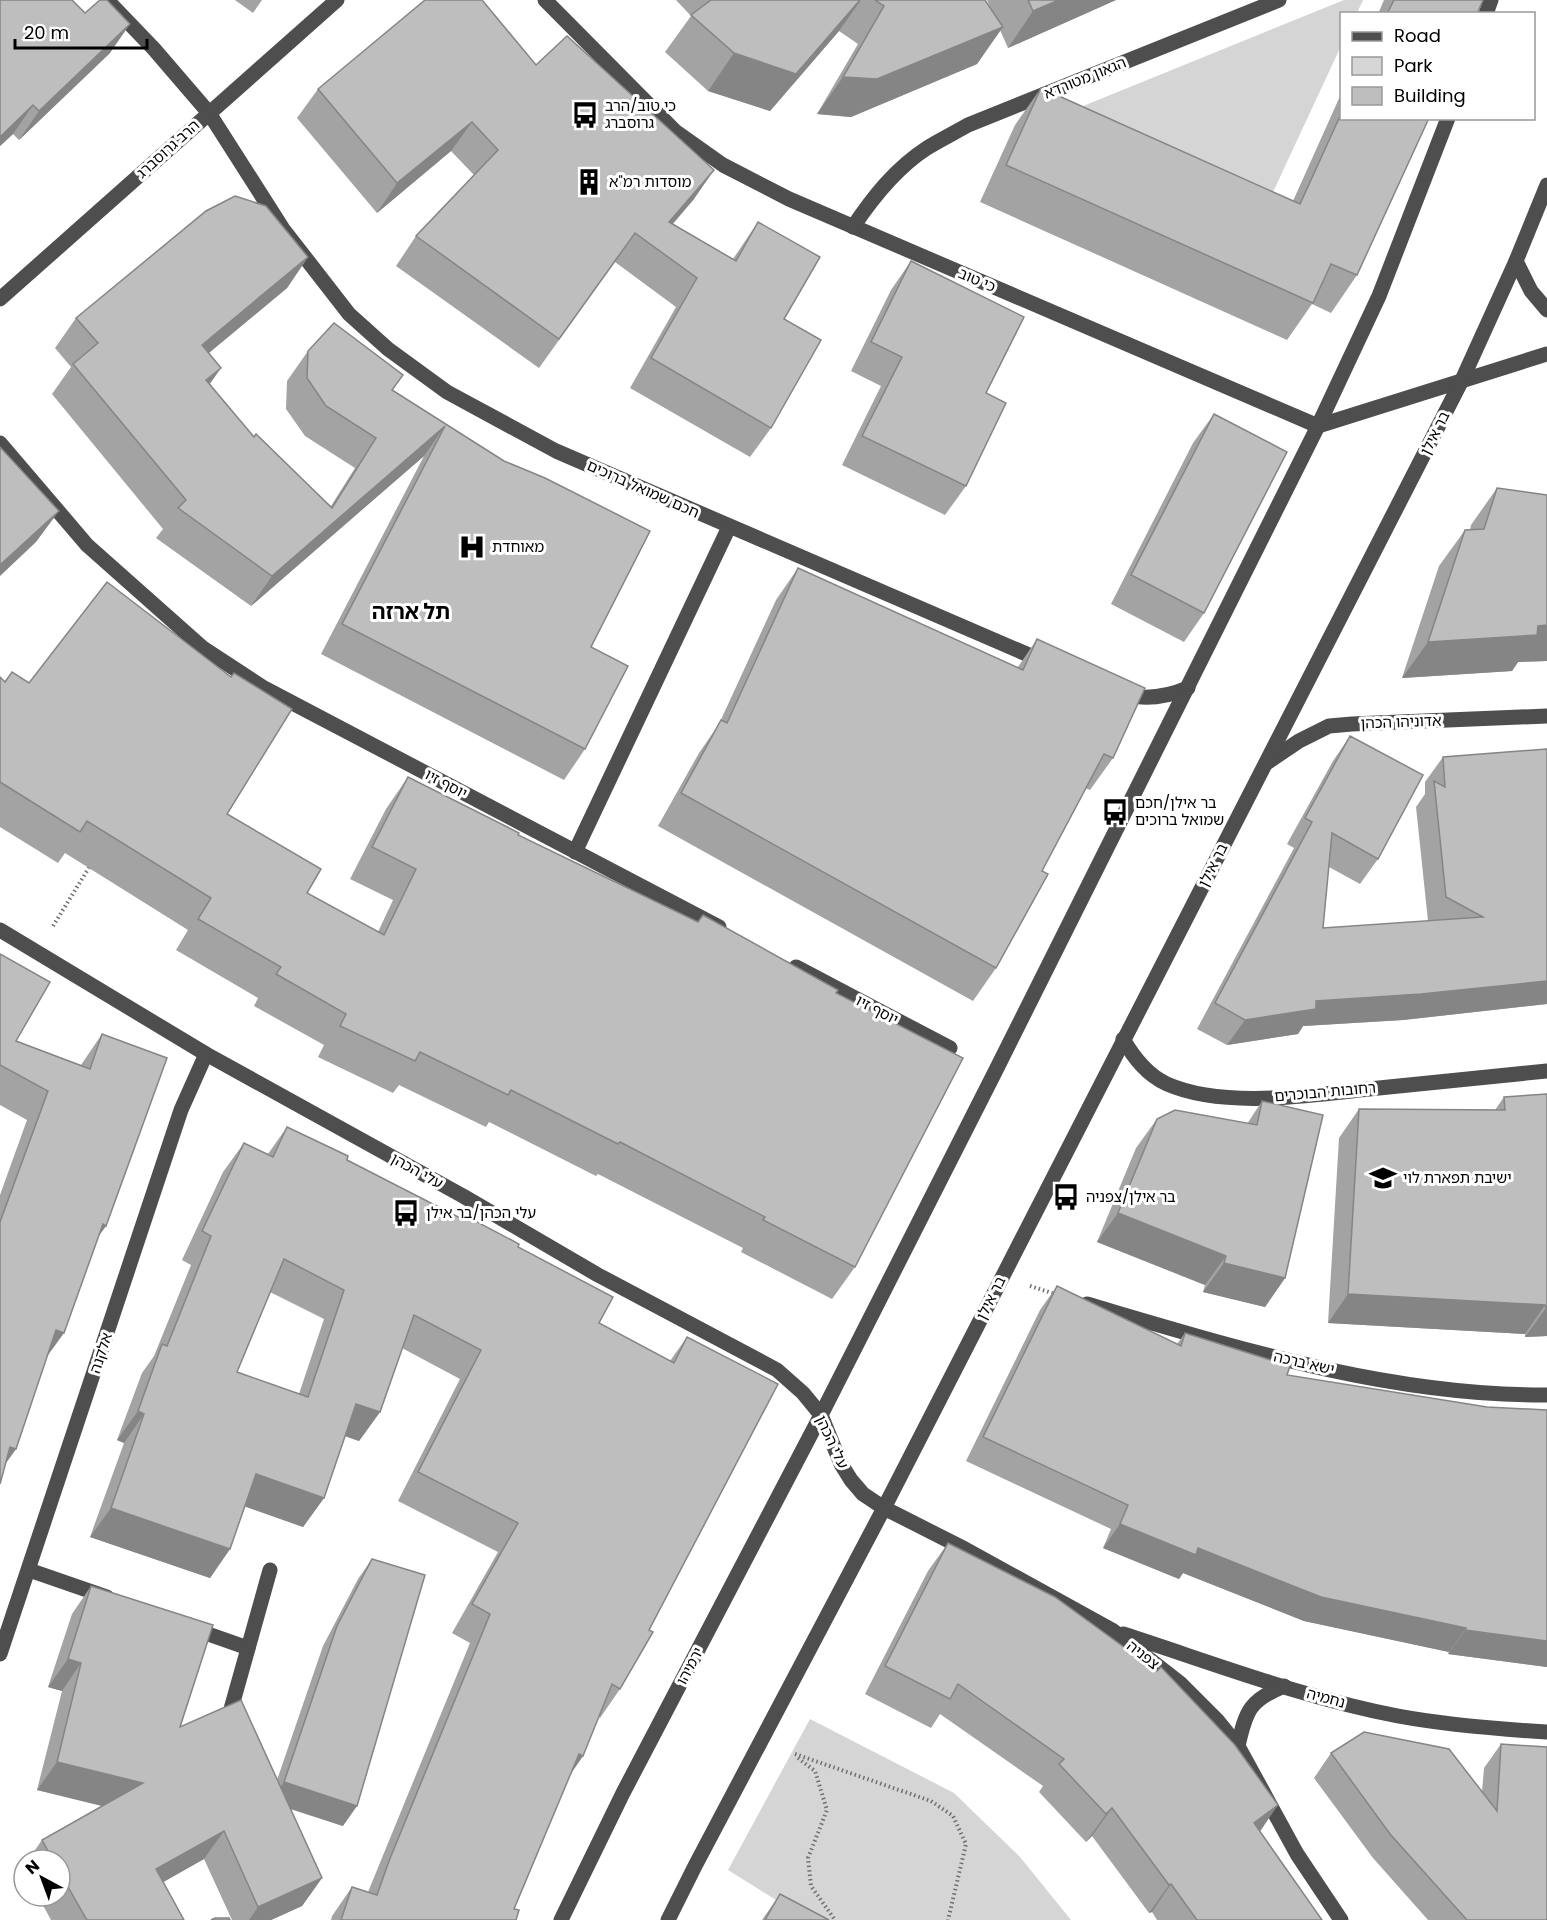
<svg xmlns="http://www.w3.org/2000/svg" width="1547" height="1920" font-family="Poppins,'Noto Sans Hebrew',sans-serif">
<rect width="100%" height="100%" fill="#fff"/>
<g fill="#d5d5d5">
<polygon points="1344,0 1363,0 1357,13 1342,14 1341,46 1266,207 1061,115"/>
<polygon points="810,1719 954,1793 1020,1857 1071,1920 808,1920 728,1870"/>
</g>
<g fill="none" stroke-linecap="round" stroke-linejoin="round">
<g stroke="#707070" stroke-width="4" stroke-dasharray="1.5 3" stroke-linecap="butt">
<polyline points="53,926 90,866"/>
<polyline points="1030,1286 1055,1294"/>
<polyline points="795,1754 931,1801 953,1816 966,1844 948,1920"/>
<polyline points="798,1758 815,1771 827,1810 808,1858 811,1886 835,1920"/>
</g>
<g stroke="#4e4e4e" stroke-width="15">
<polyline points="107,0 154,49 209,113 283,229 349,314 388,349 447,392 556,451 1045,662"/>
<polyline points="545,0 675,131 723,165 789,199 1318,426 1547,354"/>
<polyline points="1486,14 1491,0"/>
<path d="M853,227C873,197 896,168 927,148C940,140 954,133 968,125L1279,0"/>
<polyline points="1516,261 1531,291 1547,310"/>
<polyline points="0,299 337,0"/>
<polyline points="0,443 87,545 203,648 264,688 719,927"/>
<path d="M1122,694C1144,700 1167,697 1188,688"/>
<polyline points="1268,762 1299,741 1329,726 1352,724 1547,716"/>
<polyline points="575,852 729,527"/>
<polyline points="0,930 206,1054 463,1196 598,1275 777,1370 803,1393 821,1415 841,1464 851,1480 863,1494 884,1508 965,1549 1112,1630 1181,1684 1217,1720 1238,1746 1297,1854 1341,1920"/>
<polyline points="796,967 950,1048"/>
<path d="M1123,1039C1134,1058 1147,1075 1167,1084C1226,1110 1317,1094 1379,1088C1435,1082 1491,1077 1547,1071"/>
<path d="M1087,1304C1237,1348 1389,1396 1547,1395"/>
<polyline points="29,1570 107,1597"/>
<polyline points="191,1628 248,1648"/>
<path d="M1123,1634C1213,1663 1304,1698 1398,1716C1447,1725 1497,1729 1547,1732"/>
<polyline points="0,1654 181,1110 206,1054"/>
<polyline points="231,1709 270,1570"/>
<path d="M1238,1746C1246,1710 1250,1700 1284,1686"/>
<polyline points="561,1920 623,1793 821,1415 996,1070 1318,426 1379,296 1448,118"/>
<polyline points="668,1920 695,1866 884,1508 1462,380 1516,261 1547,185"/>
</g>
</g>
<g fill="#a3a3a3" fill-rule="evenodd">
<polygon points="0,0 110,53 19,140 13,134 0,146"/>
<polygon points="235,0 262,0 253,13"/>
<polygon points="676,0 985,0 991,9 987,0 1116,0 1008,48 1000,30 977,64 851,117 817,114 858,44 839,31 770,111 708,91 665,52 691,16"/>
<polygon points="1384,0 1483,0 1477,14 1378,14"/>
<polygon points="536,65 694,199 673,224 733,259 758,222 784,319 771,428 750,457 630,388 676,307 615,262 539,368 396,266 416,236 474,175 451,151 377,213 297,118 318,89"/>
<polygon points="1041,88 1293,201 1341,94 1341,118 1357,275 1331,313 1312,304 1287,340 980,202 1015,125"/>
<polygon points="308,257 287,288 209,353 210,384 254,437 331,506 355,468 305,436 286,409 287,381 308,351 392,390 504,461 591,647 585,749 564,780 321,654 424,456 251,606 156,538 163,529 52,394 71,367 55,348 76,318"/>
<polygon points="911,261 986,393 966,486 945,515 842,465 881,386 851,371 891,290"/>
<polygon points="1214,414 1204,613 1184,642 1111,604 1193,443"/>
<polygon points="1497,488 1547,495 1547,661 1518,662 1512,671 1402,678 1439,566 1465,530 1470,530 1471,525"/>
<polygon points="798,568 1018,667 1037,639 1113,758 1090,790 1085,788 1042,871 996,968 973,1001 658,826 699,753 719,724 776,600"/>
<polygon points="12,672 227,814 307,893 378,932 393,900 350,879 386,809 408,777 518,835 697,922 703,915 836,993 855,1267 832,1299 741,1252 743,1248 598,1174 596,1176 489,1122 486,1127 399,1085 393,1093 318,1057 324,1045 254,1006 258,998 176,950 188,930 65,853 58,863 0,827 0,677 5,682"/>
<polygon points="1350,736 1378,859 1360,884 1329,867 1323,928 1428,921 1416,807 1425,794 1425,782 1443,757 1547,1004 1403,1020 1303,1026 1298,1034 1227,1045 1197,1029 1294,848 1287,844 1333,761"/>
<polygon points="0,954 16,1041 81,1065 102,1034 106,1226 98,1236 46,1358 16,1449 6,1463 0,1484 0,1195 27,1120 0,1105"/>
<polygon points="1547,1094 1547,1336 1525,1337 1525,1334 1328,1323 1339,1138 1359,1109 1495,1110 1504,1097"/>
<polygon points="1262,1101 1285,1278 1265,1307 1203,1292 1205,1285 1097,1242 1136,1148 1157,1119 1247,1124"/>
<path d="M287,1127L347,1160L518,1247L599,1323L670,1361L687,1337L649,1630L620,1689L600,1718L599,1717L583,1756L571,1773L514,1909L516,1920H331L332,1916L352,1887L368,1892L470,1643L452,1633L498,1552L398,1501L460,1379L402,1348L380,1412L359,1441L345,1436L324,1498L303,1527L245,1506L230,1549L210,1578L90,1537L124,1443L117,1440L142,1373L154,1356L191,1265L182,1260L223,1172L244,1143L268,1154ZM270,1292L324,1319L299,1394L237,1372Z"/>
<polygon points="1057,1286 1177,1344 1185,1333 1287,1375 1547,1667 1448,1654 1449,1652 1304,1621 1183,1573 1179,1579 1103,1548 1111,1529 966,1461 1040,1310"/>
<polygon points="948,1543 1260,1831 1322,1920 1157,1920 1152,1912 1149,1913 1092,1836 1086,1842 1039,1792 1043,1786 940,1714 931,1728 865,1694 928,1571"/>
<polygon points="372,1559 343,1826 290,1809 322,1878 302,1906 271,1920 232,1920 204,1859 163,1882 184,1920 51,1920 38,1896 60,1896 60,1860 28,1860 42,1840 102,1806 37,1790 62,1691 48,1687 72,1614 91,1586 180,1727 277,1780 323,1646 358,1579"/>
<polygon points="1501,1744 1547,1920 1428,1920 1373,1858 1314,1778 1331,1753 1482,1792 1484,1768"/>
<polygon points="780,1894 829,1920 762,1920"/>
</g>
<g fill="#858585">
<polygon points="860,0 861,0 839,31 770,111 708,91 734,53"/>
<polygon points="1059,0 1116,0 1008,48 1033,11"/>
<polygon points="130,24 110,53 19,140 39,111"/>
<polygon points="1003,27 977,64 851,117 817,114 843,77"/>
<polygon points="33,105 13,134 0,146 0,137"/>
<polygon points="472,122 451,151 377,213 397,183"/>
<polygon points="714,170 694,199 653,246 669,222"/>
<polygon points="308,257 287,288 181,376 202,345"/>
<polygon points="221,368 200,398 206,380"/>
<polygon points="445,426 424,456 251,606 272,576"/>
<polygon points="59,511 36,542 0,576 0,565"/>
<polygon points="1547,625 1547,661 1518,662 1512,671 1402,678 1428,642 1538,626"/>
<polygon points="1547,981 1547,1004 1403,1020 1303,1026 1298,1034 1227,1045 1245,1020 1316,1001"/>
<polygon points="1118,1213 1226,1256 1205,1285 1097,1242"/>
<polygon points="103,1224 106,1226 85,1255"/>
<polygon points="1224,1263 1285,1278 1265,1307 1203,1292"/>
<polygon points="1348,1294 1545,1305 1525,1334 1328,1323"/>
<polygon points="1546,1308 1547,1308 1547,1336 1525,1337"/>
<polygon points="56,1330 64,1333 43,1362"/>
<polygon points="356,1404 380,1412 359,1441 336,1433"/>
<polygon points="138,1411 144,1414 124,1443 117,1440"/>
<polygon points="10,1447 16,1449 0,1471"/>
<polygon points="256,1474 324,1498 303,1527 235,1503"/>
<polygon points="111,1508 230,1549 210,1578 90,1537"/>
<polygon points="1120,1524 1198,1548 1466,1628 1449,1652 1304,1621 1183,1573 1179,1579 1103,1548"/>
<polygon points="1465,1630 1547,1641 1547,1667 1448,1654"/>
<polygon points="68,1659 81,1663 62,1691 48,1687"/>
<polygon points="579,1754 583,1756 563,1785"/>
<polygon points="57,1762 143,1783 123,1811 37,1790"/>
<polygon points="284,1782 357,1806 343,1826 270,1802"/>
<polygon points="1278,1805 1259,1833 1254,1823"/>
<polygon points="1112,1808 1092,1836 1086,1842 1106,1814"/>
<polygon points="224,1831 204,1859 137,1897 156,1869"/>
<polygon points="322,1878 302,1906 271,1920 249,1920 258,1907"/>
<polygon points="1171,1884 1152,1912 1149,1913 1169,1885"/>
</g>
<g fill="#bebebe" stroke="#858585" stroke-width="1.5" fill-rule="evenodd">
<polygon points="0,0 72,0 85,13 100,0 107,0 130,24 39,111 33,105 0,137"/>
<polygon points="425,0 482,0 536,65 567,36 714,170 669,222 736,261 758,222 820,257 784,319 821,340 771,428 651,358 697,278 635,233 559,339 416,236 498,150 472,122 397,183 318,89"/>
<polygon points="711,0 860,0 796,74 734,53 691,15"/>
<polygon points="875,0 985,0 1003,27 877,79 843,77 884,6"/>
<polygon points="1028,0 1059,0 1033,11"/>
<polygon points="1394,0 1483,0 1477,14 1387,14"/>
<polygon points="1041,88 1300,204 1341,114 1341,118 1429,118 1357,275 1331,264 1313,303 1006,165"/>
<polygon points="235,196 266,206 308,257 202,345 221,368 206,380 254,437 256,434 332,508 376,438 326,406 307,378 308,351 334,323 403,375 392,390 504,461 545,478 650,531 591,647 628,666 585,749 342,624 445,426 272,576 178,508 186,500 73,364 98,343 76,318 206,211"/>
<polygon points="911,261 1024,317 986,393 1006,403 966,486 862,436 902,357 871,342"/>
<polygon points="1214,414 1287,452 1204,613 1131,575"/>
<polygon points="0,447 59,511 0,565"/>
<polygon points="1497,488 1547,495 1547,625 1538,626 1537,635 1428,642 1465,530 1484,529"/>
<polygon points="798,568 1023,670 1037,639 1145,688 1113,758 1104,754 1042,871 1048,874 996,968 681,793 721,720 727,723"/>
<polygon points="107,582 231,677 234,673 292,709 227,814 321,869 307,893 384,935 416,869 372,847 408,777 519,833 518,835 698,922 703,915 838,990 836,993 963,1058 855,1267 763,1220 765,1217 620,1142 618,1144 511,1090 508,1095 420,1052 415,1061 340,1026 346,1014 276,974 281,967 198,919 211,898 87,821 80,832 0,782 0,677 5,682 12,672 29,683"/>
<polygon points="1350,736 1423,775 1378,859 1332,833 1323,928 1483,917 1446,897 1434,781 1445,787 1443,757 1547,749 1547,981 1421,994 1316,1001 1316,1009 1245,1020 1215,1003 1312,822 1305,818"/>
<polygon points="0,954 50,982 16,1041 90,1069 102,1034 167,1058 106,1226 103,1224 64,1333 56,1330 16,1449 10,1447 0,1484 0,1222 48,1091 0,1065"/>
<polygon points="1547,1094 1547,1308 1546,1308 1545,1305 1348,1294 1359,1109 1505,1110 1504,1097"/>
<polygon points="1262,1101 1323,1115 1285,1278 1224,1263 1226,1256 1118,1213 1157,1119 1175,1110 1257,1125"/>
<path d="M287,1127L348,1156L347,1160L460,1218L462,1214L519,1244L518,1247L613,1297L599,1323L674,1363L687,1337L778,1384L649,1630L653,1632L620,1689L612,1684L583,1756L579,1754L514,1909L519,1910L516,1920H341L352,1887L377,1895L389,1861L490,1614L472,1604L518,1523L418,1472L481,1350L414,1315L380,1412L356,1404L324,1498L256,1474L230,1549L111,1508L144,1414L138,1411L162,1344L167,1346L211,1236L202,1231L244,1143L273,1157ZM284,1259L344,1290L308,1397L237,1372Z"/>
<polygon points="1057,1286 1181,1346 1185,1333 1290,1366 1287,1375 1487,1407 1547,1410 1547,1641 1465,1630 1466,1628 1321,1597 1198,1548 1196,1555 1120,1524 1128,1505 983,1437"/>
<polygon points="948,1543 1055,1597 1157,1671 1161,1667 1235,1745 1278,1805 1254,1823 1322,1920 1197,1920 1171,1884 1169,1885 1112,1808 1106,1814 1059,1764 1064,1759 958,1684 950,1699 885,1666"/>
<polygon points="372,1559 425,1575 357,1806 284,1782 337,1626"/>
<polygon points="91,1586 213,1625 180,1727 241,1700 322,1878 258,1907 224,1831 156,1869 184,1920 87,1920 60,1873 60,1860 53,1860 42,1840 143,1783 57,1762 81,1663 68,1659"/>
<polygon points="1364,1732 1449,1749 1497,1811 1501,1744 1547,1747 1547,1920 1467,1920 1390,1834 1331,1753"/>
<polygon points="780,1894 829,1920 765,1920"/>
<polygon points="215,1918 229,1918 230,1920 211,1920"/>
</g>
<defs>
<symbol id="bus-bare" viewBox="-9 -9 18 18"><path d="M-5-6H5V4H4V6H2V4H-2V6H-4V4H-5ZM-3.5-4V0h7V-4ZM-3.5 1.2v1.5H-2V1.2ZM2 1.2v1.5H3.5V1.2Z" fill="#000" stroke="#fff" stroke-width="2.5" paint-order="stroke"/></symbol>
<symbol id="building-bare" viewBox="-9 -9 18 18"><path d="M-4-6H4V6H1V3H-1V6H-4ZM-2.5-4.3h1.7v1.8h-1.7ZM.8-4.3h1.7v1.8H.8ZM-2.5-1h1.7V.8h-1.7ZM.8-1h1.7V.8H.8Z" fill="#000" stroke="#fff" stroke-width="2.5" paint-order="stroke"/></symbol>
<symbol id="hospital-bare" viewBox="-9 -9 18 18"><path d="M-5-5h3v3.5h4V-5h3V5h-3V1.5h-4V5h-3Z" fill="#000" stroke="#fff" stroke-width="2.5" paint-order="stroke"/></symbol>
<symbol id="university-bare" viewBox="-9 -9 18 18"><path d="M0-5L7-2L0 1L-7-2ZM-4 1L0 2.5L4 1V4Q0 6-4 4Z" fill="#000" stroke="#fff" stroke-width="2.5" paint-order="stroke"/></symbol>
</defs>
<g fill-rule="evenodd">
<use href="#bus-bare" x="566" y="96" width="38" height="38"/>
<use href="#building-bare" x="570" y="163" width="38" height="38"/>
<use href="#hospital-bare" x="453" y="528" width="38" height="38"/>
<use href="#bus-bare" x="1096" y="793" width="38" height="38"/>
<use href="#university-bare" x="1364" y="1159" width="38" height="38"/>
<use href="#bus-bare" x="1047" y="1178" width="38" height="38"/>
<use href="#bus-bare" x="387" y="1194" width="38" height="38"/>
</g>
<g text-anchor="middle" stroke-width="6" stroke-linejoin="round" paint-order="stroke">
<g font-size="15" fill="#000" stroke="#fff">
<text transform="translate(1085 78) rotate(-22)" y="5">הגאון מטורדא</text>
<text transform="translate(168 149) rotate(-42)" y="5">הרב גרוסברג</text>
<text transform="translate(977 280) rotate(23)" y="5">כי טוב</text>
<text transform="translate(1435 433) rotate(-63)" y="5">בר אילן</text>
<text transform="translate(643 489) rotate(24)" y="5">חכם שמואל ברוכים</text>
<text transform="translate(1401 722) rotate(-2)" y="5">אדוניהו הכהן</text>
<text transform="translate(446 784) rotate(28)" y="5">יוסף זיו</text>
<text transform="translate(1213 865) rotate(-63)" y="5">בר אילן</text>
<text transform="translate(877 1010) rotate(28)" y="5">יוסף זיו</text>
<text transform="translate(1325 1092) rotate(-5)" y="5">רחובות הבוכרים</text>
<text transform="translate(417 1171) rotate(29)" y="5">עלי הכהן</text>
<text transform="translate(991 1298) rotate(-63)" y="5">בר אילן</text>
<text transform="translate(101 1353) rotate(-72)" y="5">אלקנה</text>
<text transform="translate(1304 1363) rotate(13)" y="5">ישא ברכה</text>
<text transform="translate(832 1442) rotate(65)" y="5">עלי הכהן</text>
<text transform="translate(1143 1655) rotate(38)" y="5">צפניה</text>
<text transform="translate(690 1666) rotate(-62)" y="5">ירמיהו</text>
<text transform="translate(1326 1698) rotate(15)" y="5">נחמיה</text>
</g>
<g font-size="15" fill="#000" stroke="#fff" text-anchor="start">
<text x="605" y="111">כי טוב/הרב<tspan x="605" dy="17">גרוסברג</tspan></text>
<text x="609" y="187">מוסדות רמ"א</text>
<text x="492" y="552">מאוחדת</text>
<text x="1135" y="808">בר אילן/חכם<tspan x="1135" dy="17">שמואל ברוכים</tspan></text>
<text x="1403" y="1183">ישיבת תפארת לוי</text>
<text x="1086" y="1202">בר אילן/צפניה</text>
<text x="426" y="1218">עלי הכהן/בר אילן</text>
</g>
<g font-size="21" font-weight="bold" fill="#000" stroke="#fff">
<text x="411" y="619">תל ארזה</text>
</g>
</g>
<rect x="1340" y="12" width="195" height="108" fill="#ffffff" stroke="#999999" stroke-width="1.5"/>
<rect x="1352" y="32" width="30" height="9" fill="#4e4e4e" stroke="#999999" stroke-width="1.5"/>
<text x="1394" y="42" font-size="18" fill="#000000">Road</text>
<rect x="1352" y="57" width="30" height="18" fill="#d5d5d5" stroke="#999999" stroke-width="1.5"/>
<text x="1394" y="72" font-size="18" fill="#000000">Park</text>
<rect x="1352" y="87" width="30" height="18" fill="#bebebe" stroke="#999999" stroke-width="1.5"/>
<text x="1394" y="102" font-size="18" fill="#000000">Building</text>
<g transform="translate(42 1878) rotate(319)"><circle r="28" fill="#ffffff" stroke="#999999" stroke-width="1.5"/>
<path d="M0-4.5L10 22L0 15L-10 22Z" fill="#000000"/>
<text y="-9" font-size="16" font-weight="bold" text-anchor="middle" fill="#000000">N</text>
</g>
<path d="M15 39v9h132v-9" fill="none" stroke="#000000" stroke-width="3"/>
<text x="24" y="39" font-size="18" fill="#000000" stroke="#ffffff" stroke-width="4.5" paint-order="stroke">20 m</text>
</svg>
